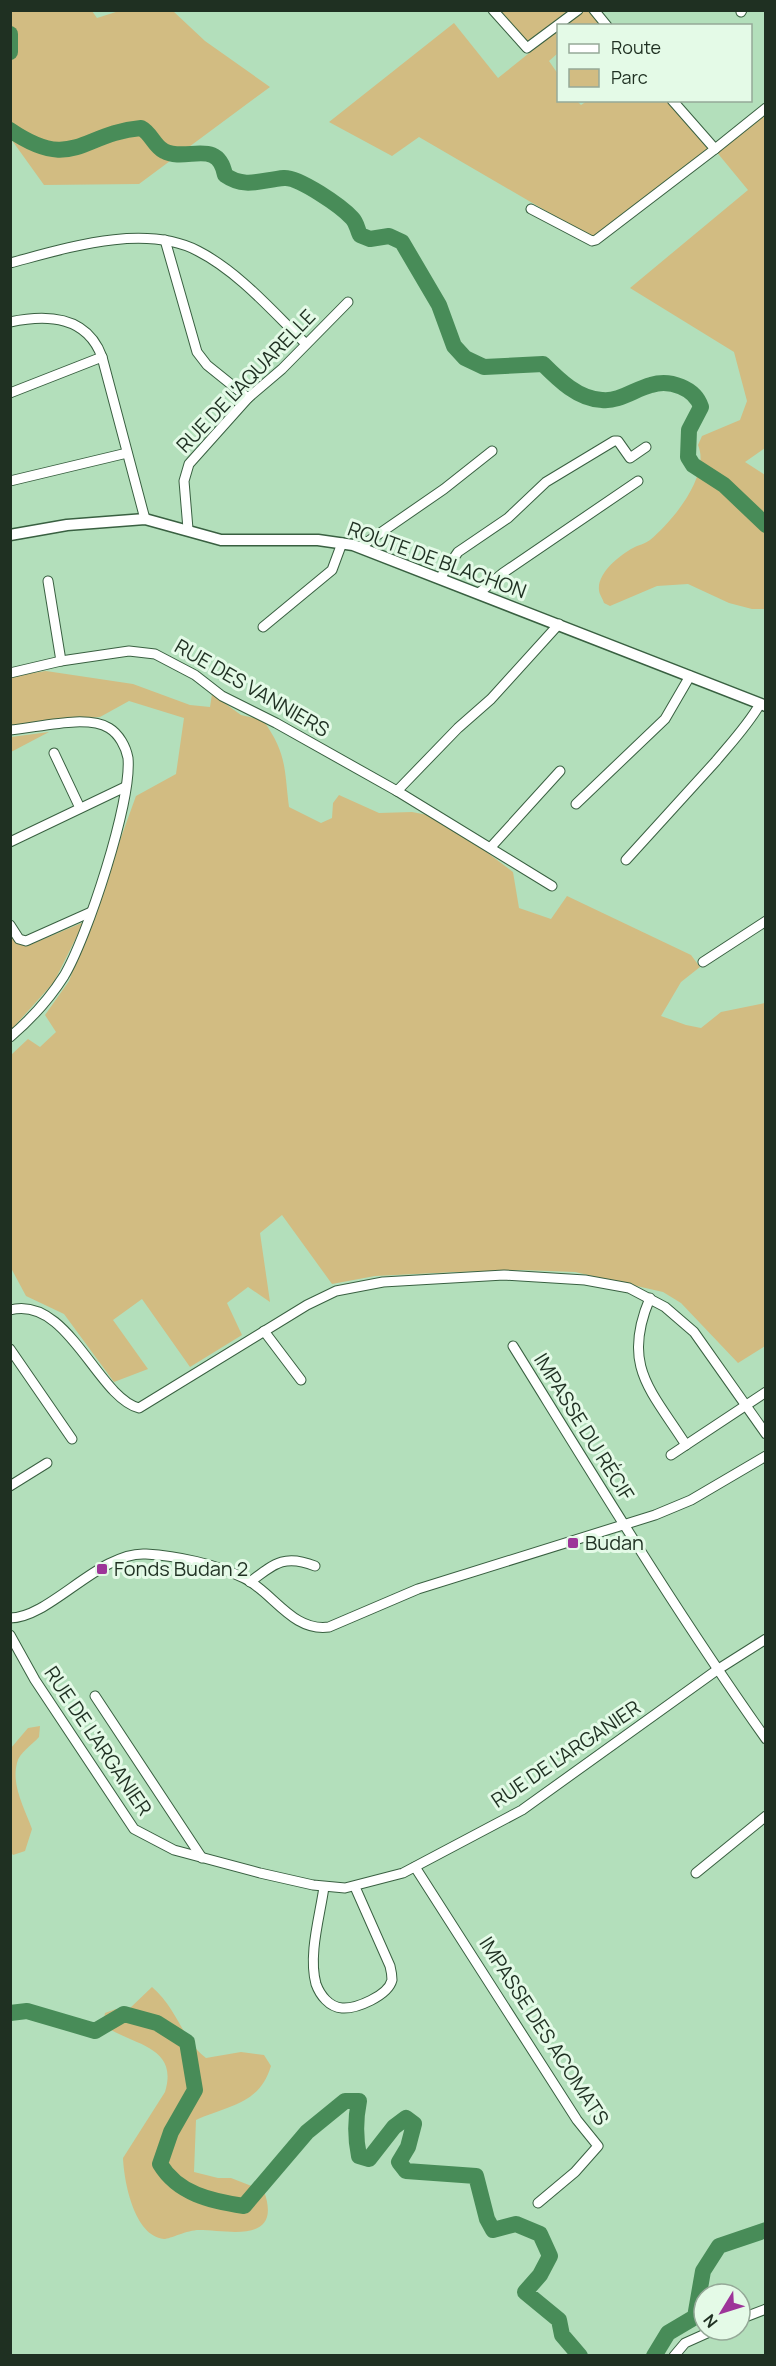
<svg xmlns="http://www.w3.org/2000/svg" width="776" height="2366" font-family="Manrope,sans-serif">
<rect width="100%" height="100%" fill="#b3dfbb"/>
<g fill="#d2bc82">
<polygon points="10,11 92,11 97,18 119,11 173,11 205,41 270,87 139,184 44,185 11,139"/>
<polygon points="493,11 578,11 530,48"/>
<polygon points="583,11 594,11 603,20 595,25 565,26"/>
<path d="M454,23L498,78L558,30V53L549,61L558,74V100L577,101L581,105L587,101H672L715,149L765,108V448L745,462L765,475V609H752L729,603L688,584L657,586L610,606L604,603C603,599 599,594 599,590C597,573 620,555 633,548C638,545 645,544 650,540C672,522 711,475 698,445L702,436L740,420L747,401L734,352L630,288L748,190L715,150L596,237L589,236L419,137L392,156L329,122Z"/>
<path d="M46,671L133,684L190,705L210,707L212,694L241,715L263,720C287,754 284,767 289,807L321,823L332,818L333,803L339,795L379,813L412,812L433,816L451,825L513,872L519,908L551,919L567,896L691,955L700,967L681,982L661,1016L686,1025L701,1028L721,1012L765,1003V1346L738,1363L681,1303L663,1292L575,1272L523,1270L457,1272L375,1276L332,1284L282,1215L260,1233L270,1302L248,1287L227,1303L242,1335L190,1367L142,1299L113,1320L148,1369L114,1382L64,1314L26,1296L11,1268V1055L28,1039L40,1047L56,1032L45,1015L69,981L136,796L176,774L184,718L129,701L100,717L44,721L11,728V676Z"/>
<polygon points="49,732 11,752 11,737"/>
<polygon points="84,922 54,982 11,1030 10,935 17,943 27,946"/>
<path d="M40,1726L39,1737C32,1745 19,1753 17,1763C11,1786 25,1809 32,1829L25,1851L13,1855L10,1851L11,1748L28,1728Z"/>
<path d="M152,1987C177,2008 183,2041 206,2058L241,2052L264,2055L271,2066C259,2105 229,2105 196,2120L194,2172L218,2178H231L264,2191C283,2245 228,2230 199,2230C187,2230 170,2239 164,2239C134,2236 124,2181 123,2158L165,2092C180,2043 126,2045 103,2024L105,2013L116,2009L128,2010Z"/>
</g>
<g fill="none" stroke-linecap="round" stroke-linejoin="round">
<g stroke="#488c58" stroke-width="16">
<polyline points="10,34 10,52"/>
<path d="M10,130C73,173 82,133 141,128C151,133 154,146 164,151C186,163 218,137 225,175C245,189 261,180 284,178C299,177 341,206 352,218C357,223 357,229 360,235L370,239L389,236L402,242L439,305L454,346L465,358L484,367L543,364C559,380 578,399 602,400C619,402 635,389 651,385C670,379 695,388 701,407L689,430L688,457L693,465L724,485L766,525"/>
<path d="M10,2013L27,2011L95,2031L124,2014L157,2023L187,2042L195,2090L171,2132L160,2164C178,2194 211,2201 244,2206L307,2132L345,2101H359C355,2121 355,2137 359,2156L369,2159L394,2127L406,2118L414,2124L408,2147L399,2162L406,2171L476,2176L487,2219L493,2230L516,2224L540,2234L550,2256L540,2275L525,2292L559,2320L562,2335L580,2356"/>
<polyline points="654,2356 668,2333 695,2317 703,2271 719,2246 766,2230"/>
</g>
<defs>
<g id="minor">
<polyline points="493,10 527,48 578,10"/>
<polyline points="594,10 607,26"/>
<polyline points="741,12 742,10"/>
<polyline points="672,100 715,149 766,108"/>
<polyline points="531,209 592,241 596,240 715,149"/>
<polyline points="165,240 197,352 207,365 248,398"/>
<path d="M10,263C67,248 144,223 198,251C239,272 273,312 306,344"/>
<path d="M10,322C48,314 87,316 102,357L145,519"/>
<polyline points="10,393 102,357"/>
<polyline points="10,481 127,453"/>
<polyline points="188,529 184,481 189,464 248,398 282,369 348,302"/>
<polyline points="360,547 444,489 492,451"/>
<polyline points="440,578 458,552 508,518 546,482 614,441 618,441 630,458 646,447"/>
<polyline points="48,581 61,661"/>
<polyline points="479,593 503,573 638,481"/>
<polyline points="263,627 332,570 342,543"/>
<polyline points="10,673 61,661 129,651 155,654 195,675 222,696 276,723 397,791 458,728 491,699 559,624"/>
<path d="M10,730C37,728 86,714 109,728C119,734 126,747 128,758C132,801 87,938 64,976C50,998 30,1020 10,1037"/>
<polyline points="54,753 80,808"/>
<polyline points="397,791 552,886"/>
<polyline points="576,804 665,719 690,676"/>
<polyline points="10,842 125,787"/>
<polyline points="491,847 560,771"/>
<path d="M626,860L716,761C731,743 748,725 760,704"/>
<polyline points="10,925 19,939 26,941 91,912"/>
<polyline points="703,962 766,921"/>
<path d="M650,1298C621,1366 651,1390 686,1445L766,1392"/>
<path d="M10,1310C68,1295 97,1397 139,1408L307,1305L336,1291L383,1282L504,1275L585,1280L629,1288L665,1307L694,1332L766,1434"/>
<polyline points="264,1331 301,1380"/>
<path d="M513,1346C595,1478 676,1612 766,1739"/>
<polyline points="10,1349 72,1439"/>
<polyline points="671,1455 686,1445"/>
<polyline points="10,1486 47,1463"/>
<path d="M250,1582C275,1563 285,1554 315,1566"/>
<path d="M10,1618C50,1618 100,1551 146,1554C178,1556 215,1564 244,1578C273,1592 292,1632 329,1627L418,1589L655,1515L691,1500L766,1456"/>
<polyline points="10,1635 35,1680 134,1829 174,1850 260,1873 313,1885 345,1888 403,1873 522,1810 717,1670 766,1639"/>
<polyline points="95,1696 202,1858"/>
<polyline points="415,1867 577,2120 598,2146 575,2172 538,2203"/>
<polyline points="696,1873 766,1816"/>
<path d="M324,1887C320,1916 308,1955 316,1984C320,1995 329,2007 342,2008C356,2009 388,1996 392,1980C392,1976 391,1970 390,1966L355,1887"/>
<polyline points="740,2319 766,2309"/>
<polyline points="674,2356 685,2343 714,2330"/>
</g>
<polyline id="tertiary" points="10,535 67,525 145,519 221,540 318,540 353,545 766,706"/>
</defs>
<use href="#minor" stroke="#396041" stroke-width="11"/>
<use href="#tertiary" stroke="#396041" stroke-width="13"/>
<use href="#minor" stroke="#fff" stroke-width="9"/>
<use href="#tertiary" stroke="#fff" stroke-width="10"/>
</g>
<g fill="#9d3599" stroke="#e4fae7" stroke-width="2">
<rect x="567" y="1537" width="12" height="12" rx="3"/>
<rect x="96" y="1563" width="12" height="12" rx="3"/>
</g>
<g text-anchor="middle" stroke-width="6" stroke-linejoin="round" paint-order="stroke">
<g font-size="20" fill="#1f3022" stroke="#e4fae7">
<text transform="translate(246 381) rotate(-46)" y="7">RUE DE L'AQUARELLE</text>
<text transform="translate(437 560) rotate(20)" y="7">ROUTE DE BLACHON</text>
<text transform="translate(252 688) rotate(30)" y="7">RUE DES VANNIERS</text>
<text transform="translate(584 1427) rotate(58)" y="7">IMPASSE DU RÉCIF</text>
<text transform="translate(98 1741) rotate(56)" y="7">RUE DE L'ARGANIER</text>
<text transform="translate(566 1754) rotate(-34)" y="7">RUE DE L'ARGANIER</text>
<text transform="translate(544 2031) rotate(57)" y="7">IMPASSE DES ACOMATS</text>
</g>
<g font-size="20" fill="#1f3022" stroke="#e4fae7" text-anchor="start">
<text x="585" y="1550">Budan</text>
<text x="114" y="1576">Fonds Budan 2</text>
</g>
</g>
<rect width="776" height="2366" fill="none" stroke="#1f3022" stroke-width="24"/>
<rect x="557" y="24" width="195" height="78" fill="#e4fae7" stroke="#95a998" stroke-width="1.5"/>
<rect x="569" y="44" width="30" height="9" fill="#ffffff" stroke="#95a998" stroke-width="1.5"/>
<text x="611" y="54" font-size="18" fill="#1f3022">Route</text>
<rect x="569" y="69" width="30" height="18" fill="#d2bc82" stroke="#95a998" stroke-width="1.5"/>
<text x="611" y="84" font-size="18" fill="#1f3022">Parc</text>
<g transform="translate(722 2312) rotate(232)"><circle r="28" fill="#e4fae7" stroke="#95a998" stroke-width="1.5"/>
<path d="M0-4.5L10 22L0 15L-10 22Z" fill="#9d3599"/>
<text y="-9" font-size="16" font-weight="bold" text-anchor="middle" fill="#1f3022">N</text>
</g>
</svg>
